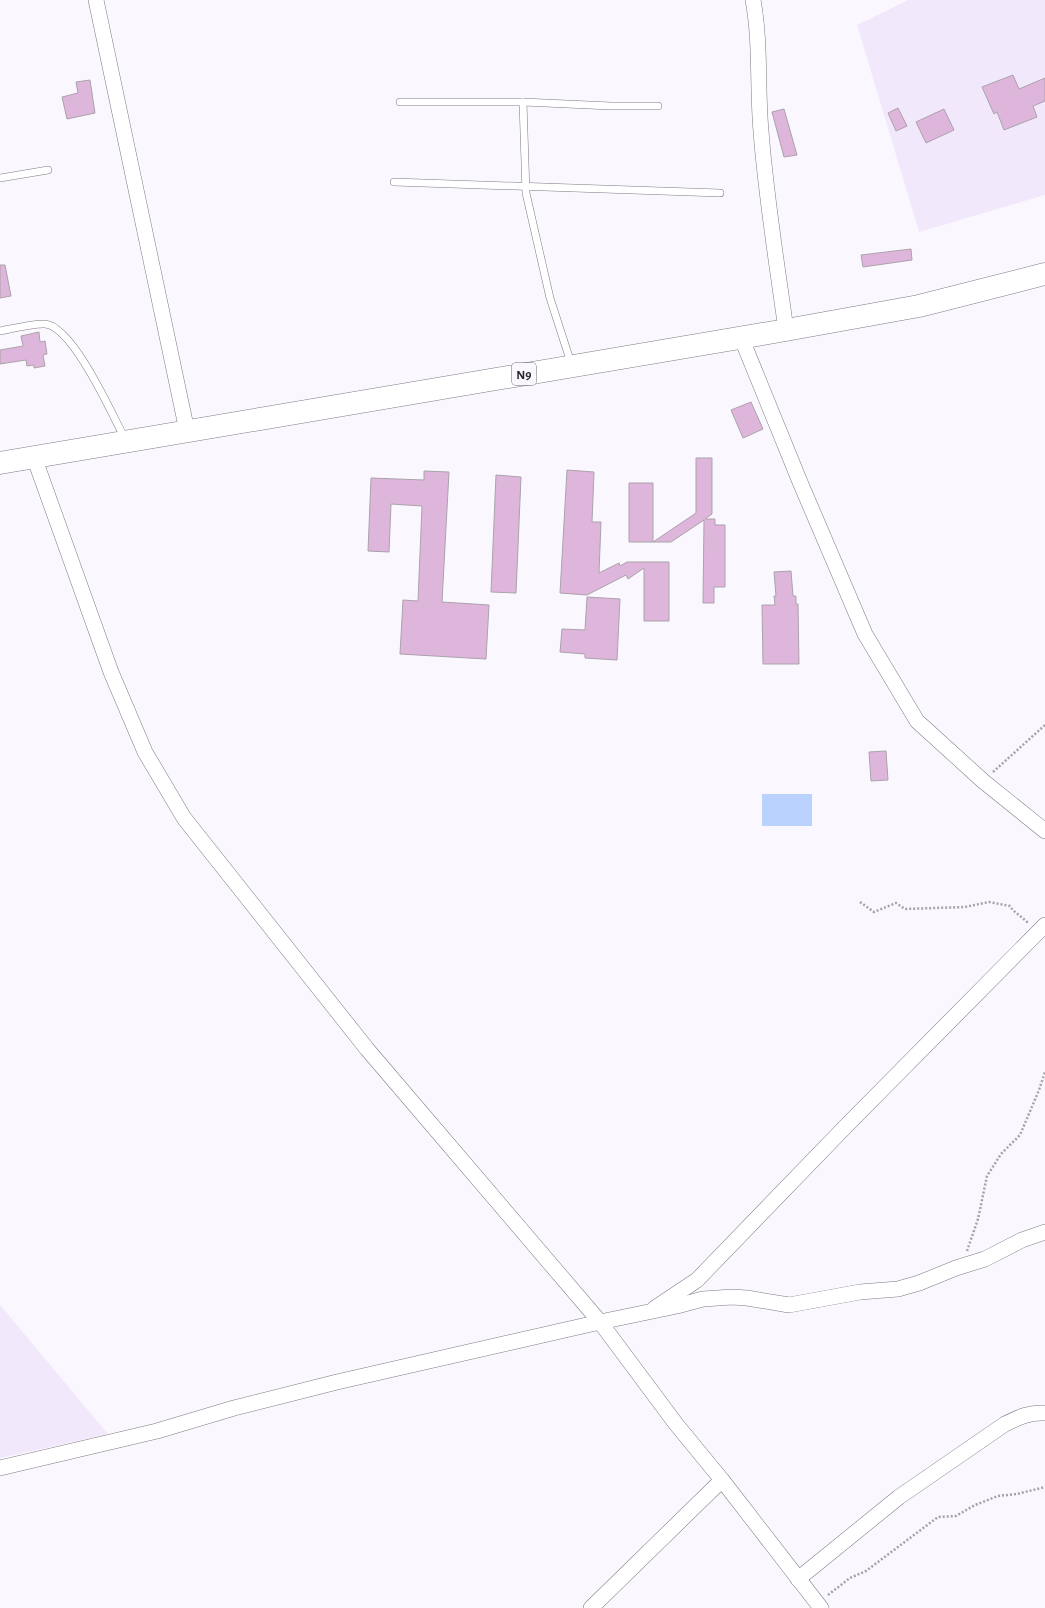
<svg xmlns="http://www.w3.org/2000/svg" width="1045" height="1608" font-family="'Alegreya Sans',sans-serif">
<rect width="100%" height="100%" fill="#faf8fe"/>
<g fill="#f1e9fb">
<polygon points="908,0 1045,0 1045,195 919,232 857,25"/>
<polygon points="0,1305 108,1434 0,1458"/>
</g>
<rect fill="#bad2fe" x="762" y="794" width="50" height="32"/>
<g fill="#dfb6db" stroke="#aba2aa">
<polygon points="1013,75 1019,89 1045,78 1045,101 1033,106 1037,117 1004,130 997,112 994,114 982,87"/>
<polygon points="90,80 95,113 67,119 62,97 78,93 76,82"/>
<polygon points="898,108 907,126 896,131 888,113"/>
<polygon points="784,109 797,155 784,157 772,112"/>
<polygon points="944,109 954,130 926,143 916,122"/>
<polygon points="911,249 912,260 863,267 861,255"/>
<polygon points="0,265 5,265 11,296 0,298"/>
<polygon points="39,332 40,342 45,341 47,354 43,355 45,366 34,368 34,365 27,366 26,360 0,364 0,350 23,346 21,336"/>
<polygon points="751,402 763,429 743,438 731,410"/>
<polygon points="696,458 712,458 712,514 705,519 715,519 715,525 725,525 725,587 714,587 714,603 703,603 704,520 671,542 629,542 629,483 653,483 653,542 696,513"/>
<polygon points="567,470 594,472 592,522 601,522 599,573 619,563 620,566 627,562 669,562 669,621 644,621 644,568 628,579 626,575 587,595 560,593"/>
<polygon points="424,471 449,472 442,602 489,605 486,659 400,654 403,600 418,601 422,506 391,504 389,552 368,551 371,478 424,480"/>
<polygon points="496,475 521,477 516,593 491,592"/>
<polygon points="791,571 793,596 796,596 796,604 798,604 799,664 763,664 762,605 775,605 774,596 776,596 774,572"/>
<polygon points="587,597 620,599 617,660 585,658 585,654 560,652 562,629 585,630"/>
<polygon points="886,751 888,780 871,781 869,752"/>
</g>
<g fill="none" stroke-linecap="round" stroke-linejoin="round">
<defs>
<g id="lane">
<polyline points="400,102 523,102 611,106 658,106"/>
<polyline points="523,102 526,193 550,298 571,363"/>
<polyline points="0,178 48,170"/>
<polyline points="394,182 720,193"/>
<path d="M0,331C11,329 35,323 45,324C73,326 113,416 125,439"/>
</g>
<g id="street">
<polyline points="96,0 187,431"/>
<path d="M753,0C761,43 757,87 761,131C766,198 777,264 786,330"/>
<polyline points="741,337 800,482 865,634 917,721 983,781 1045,831"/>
<polyline points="34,457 111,672 145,752 184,818 367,1049 600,1322 676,1424 722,1480 821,1608"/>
<polyline points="655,1308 697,1280 847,1125 1045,925"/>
<polyline points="0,1468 157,1431 234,1408 337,1382 600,1322 677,1306 703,1299 732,1297 747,1298 789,1305 860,1292 898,1289 919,1283 956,1268 985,1259 1022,1240 1045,1232"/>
<path d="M798,1579L899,1497L1005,1424C1019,1417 1030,1412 1045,1413"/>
<polyline points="591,1608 722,1480"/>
</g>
<polyline id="highway" points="0,463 786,330 919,306 1045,274"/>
</defs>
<use href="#lane" stroke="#7e7a83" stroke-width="8"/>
<use href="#street" stroke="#7e7a83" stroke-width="16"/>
<use href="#highway" stroke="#7e7a83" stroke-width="23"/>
<g stroke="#a4a3a8" stroke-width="2.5" stroke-dasharray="2 2" stroke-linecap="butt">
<polyline points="993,772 1045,725"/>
<path d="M860,902L874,912L896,903L905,909L965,907L989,902L1010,906C1014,913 1023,917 1029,924"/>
<polyline points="967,1251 978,1219 987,1176 1001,1154 1020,1135 1039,1090 1045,1072"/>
<polyline points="828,1595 850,1578 866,1571 938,1517 956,1516 975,1505 998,1496 1017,1494 1045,1487"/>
</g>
<use href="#lane" stroke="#fff" stroke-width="7"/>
<use href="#street" stroke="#fff" stroke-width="15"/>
<use href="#highway" stroke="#fff" stroke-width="22"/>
</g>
<g text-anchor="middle" stroke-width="3" stroke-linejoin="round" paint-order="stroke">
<rect fill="#faf8fe" stroke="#67666a" stroke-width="1" x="512" y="363" width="24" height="22" rx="3"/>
<g font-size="13" font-weight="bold" fill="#28272b">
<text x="524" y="379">N9</text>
</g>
</g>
</svg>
